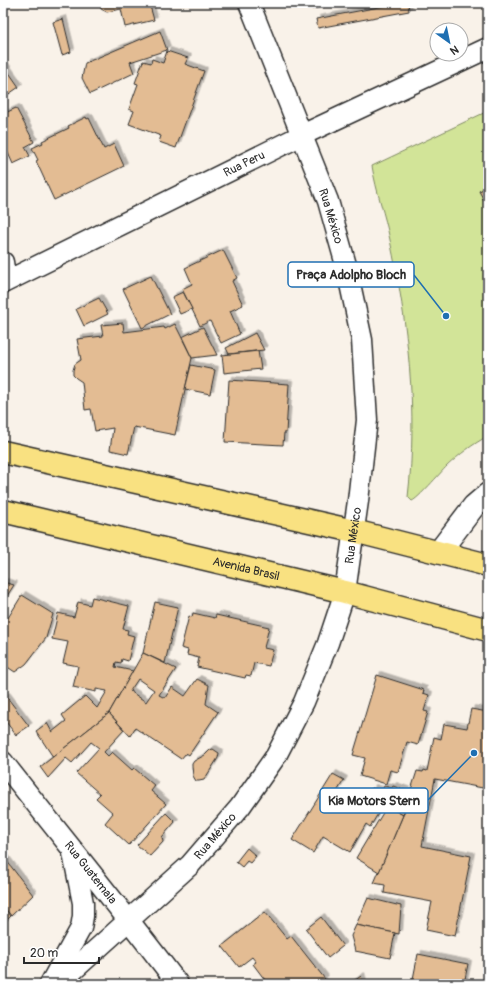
<svg xmlns="http://www.w3.org/2000/svg" width="491" height="987" font-family="Pangolin,sans-serif">
<defs>
<filter id="shadow"><feDropShadow dx="3.5" dy="-3.5" stdDeviation="0" flood-color="#0004"/></filter>
</defs>
<rect width="100%" height="100%" fill="#f9f2e9"/>
<filter id="ink" filterUnits="userSpaceOnUse"><feTurbulence type="fractalNoise" baseFrequency=".025" numOctaves="2"/><feDisplacementMap in="SourceGraphic" scale="8" xChannelSelector="R" yChannelSelector="G"/><feConvolveMatrix kernelMatrix="1 2 1 2 8 2 1 2 1" color-interpolation-filters="sRGB"/></filter>
<g filter="url(#ink)">
<path fill="#d2e498" stroke="#7e8862" d="M488,111V436C473,444 460,454 447,466C440,473 418,499 412,501L408,497C418,411 408,324 390,240C385,215 376,191 372,166Z"/>
<g fill="#e3bc93" stroke="#2b2b2b" fill-rule="evenodd" filter="url(#shadow)">
<polygon points="100,3 161,3 150,6 154,20 125,27 121,9 107,12 101,9"/>
<polygon points="311,3 344,3 312,9"/>
<polygon points="400,3 408,3 409,11 318,28 316,19"/>
<polygon points="63,19 71,52 62,55 53,22"/>
<polygon points="160,31 167,50 130,62 134,73 90,94 82,78 85,63"/>
<polygon points="167,51 188,58 185,64 204,71 176,148 159,142 161,136 129,124 134,111 129,109 138,84 135,83 143,61 151,63 152,59 163,63"/>
<polygon points="3,64 19,87 3,98"/>
<polygon points="16,108 34,142 25,147 30,156 13,164 3,142 3,114"/>
<polygon points="86,117 87,119 89,118 104,149 114,144 124,166 54,200 36,161 38,160 32,148 43,143 42,141 69,128 68,126"/>
<polygon points="488,187 488,208 479,191"/>
<polygon points="223,250 237,278 232,281 243,305 230,311 240,334 221,343 210,321 200,326 182,289 192,284 185,268"/>
<polygon points="151,276 170,314 142,328 123,289"/>
<polygon points="183,292 192,309 180,314 172,297"/>
<polygon points="99,298 108,314 84,326 76,309"/>
<polygon points="123,323 124,332 164,327 165,329 175,324 192,358 175,435 134,427 128,454 110,450 113,428 95,431 91,409 85,410 82,382 76,378 73,375 73,370 75,364 81,360 77,339 103,336 101,325"/>
<polygon points="203,327 217,355 192,358 182,337"/>
<polygon points="255,333 264,350 229,354 226,348"/>
<polygon points="258,351 261,369 224,373 222,355"/>
<polygon points="191,365 215,370 210,394 185,389"/>
<polygon points="229,380 289,384 286,433 284,433 283,445 225,442"/>
<polygon points="3,582 14,585 3,602"/>
<polygon points="22,595 53,614 46,638 26,664 15,672 3,664 3,626"/>
<polygon points="92,597 129,606 123,629 128,630 127,634 134,636 128,661 122,659 121,663 116,662 115,667 133,671 109,713 53,757 36,731 47,723 52,732 66,721 62,715 85,696 97,708 107,691 96,689 96,692 73,687 78,666 63,663 68,642 52,639 58,613 74,617 78,602 90,605"/>
<polygon points="155,602 178,607 165,663 143,653"/>
<polygon points="193,613 215,618 216,615 269,627 264,648 273,650 269,666 254,663 251,676 246,675 245,678 197,667 199,658 187,655 188,650 181,648 189,616 192,617"/>
<path d="M143,653L176,669L159,695L165,698L172,687L185,696L197,679L209,685L206,704L218,712L189,755L186,753L181,759L135,728L130,736L109,713ZM138,679L154,690L146,702L130,691Z"/>
<polygon points="377,675 424,690 423,693 429,695 424,711 428,712 418,745 407,742 398,772 390,770 386,784 360,776 365,758 353,755"/>
<polygon points="6,696 29,726 16,735 3,718 3,699"/>
<polygon points="471,709 488,712 485,732 488,732 488,789 435,779 422,846 471,856 455,936 426,930 432,902 384,893 385,885 374,883 403,815 417,771 423,772 424,770 427,771 434,737 441,739 444,724 467,728"/>
<polygon points="109,713 124,730 104,752 108,756 112,752 132,770 134,768 155,786 151,791 166,804 129,845 105,823 113,813 96,798 100,794 76,773 99,748 91,742 72,763 66,758 48,778 40,767"/>
<polygon points="213,749 219,753 218,758 204,780 199,781 196,781 193,776 192,766 192,764 194,761 205,755 210,750"/>
<polygon points="333,774 344,780 335,795 348,803 353,796 379,812 370,827 366,824 350,852 323,836 313,853 292,840"/>
<polygon points="384,786 392,788 393,786 410,792 403,815 370,796 372,788 382,791"/>
<polygon points="387,806 403,815 379,872 356,858"/>
<polygon points="166,813 175,822 162,837 163,842 150,856 137,845"/>
<polygon points="247,848 256,856 250,863 247,861 242,867 236,862"/>
<polygon points="3,856 33,895 11,916 3,906"/>
<polygon points="368,898 401,906 399,934 356,925"/>
<polygon points="3,906 11,916 3,924"/>
<polygon points="265,912 287,939 291,936 325,979 322,981 325,984 268,984 253,964 256,962 252,957 239,967 222,946"/>
<polygon points="321,917 343,946 328,958 306,929"/>
<polygon points="356,925 395,933 390,958 355,951 351,936"/>
<polygon points="418,954 468,964 464,984 412,984"/>
<polygon points="361,976 363,984 350,984"/>
</g>
<g fill="none" stroke-linecap="round" stroke-linejoin="round">
<defs>
<g id="minor">
<polyline points="3,262 6,281"/>
<path id="s1" d="M3,283L302,135L488,48"/>
<path id="s2" d="M3,762C61,836 121,909 178,984"/>
<polyline points="50,984 81,928 83,916 83,903 73,853"/>
<path id="s3" d="M58,984L190,865L240,807L276,756L304,702L328,643L345,592L358,501L367,420L362,340L346,265L328,201L249,3"/>
</g>
<polyline id="secondary" points="439,552 474,506 488,494"/>
<g id="primary">
<polyline points="3,452 354,531 488,565"/>
<path id="s4" d="M3,511L345,592L488,630"/>
</g>
</defs>
<use href="#minor" stroke="#2b2b2b" stroke-width="23"/>
<use href="#secondary" stroke="#2b2b2b" stroke-width="25"/>
<use href="#primary" stroke="#2b2b2b" stroke-width="25"/>
<use href="#minor" stroke="#fff" stroke-width="20"/>
<use href="#secondary" stroke="#fff" stroke-width="22"/>
<use href="#primary" stroke="#f9e181" stroke-width="22"/>
</g>
</g>
<g text-anchor="middle" stroke-width="3.5" stroke-linejoin="round" paint-order="stroke">
<g font-size="12" fill="#2b2b2b" stroke="#fff">
<text dy="4" stroke="none"><textPath href="#s1" startOffset="269">Rua Peru</textPath></text>
<text transform="translate(331 216) rotate(73)" y="4">Rua México</text>
<text dy="4" stroke="none"><textPath href="#s3" startOffset="552">Rua México</textPath></text>
<text dy="4" stroke="none"><textPath href="#s4" startOffset="250">Avenida Brasil</textPath></text>
<text dy="4" stroke="none"><textPath href="#s3" startOffset="216">Rua México</textPath></text>
<text dy="4" stroke="none"><textPath href="#s2" startOffset="141">Rua Guatemala</textPath></text>
</g>
</g>
<path fill="none" stroke="#1f6fb2" stroke-width="1.5" d="M446 316L414 275M474 753L428 800"/>
<g fill="#1f6fb2" stroke="#fff" stroke-width="1.5">
<circle cx="446" cy="316" r="4"/>
<circle cx="474" cy="753" r="4"/>
</g>
<g fill="#fff" stroke="#1f6fb2" stroke-width="1.5">
<rect x="288" y="262" width="126" height="25" rx="4"/>
<rect x="320" y="788" width="108" height="25" rx="4"/>
</g>
<g font-size="13" text-anchor="middle" font-weight="bold" fill="#2b2b2b">
<text x="351" y="279">Praça Adolpho Bloch</text>
<text x="374" y="805">Kia Motors Stern</text>
</g>
<rect width="491" height="987" fill="none" stroke="#fff" stroke-width="16"/>
<rect x="8" y="8" width="475" height="971" fill="none" stroke="#2b2b2b" stroke-width="1.5" filter="url(#ink)"/>
<g transform="translate(449 42) rotate(147)"><circle r="19" fill="#ffffff" stroke="#aaaaaa"/>
<path d="M0-3L7 15L0 10L-7 15Z" fill="#1f6fb2"/>
<text y="-6" font-size="11" font-weight="bold" text-anchor="middle" fill="#2b2b2b">N</text>
</g>
<path d="M24 957v6h75v-6" fill="none" stroke="#2b2b2b" stroke-width="2"/>
<text x="30" y="957" font-size="12" fill="#2b2b2b" stroke="#ffffff" stroke-width="3" paint-order="stroke">20 m</text>
</svg>
